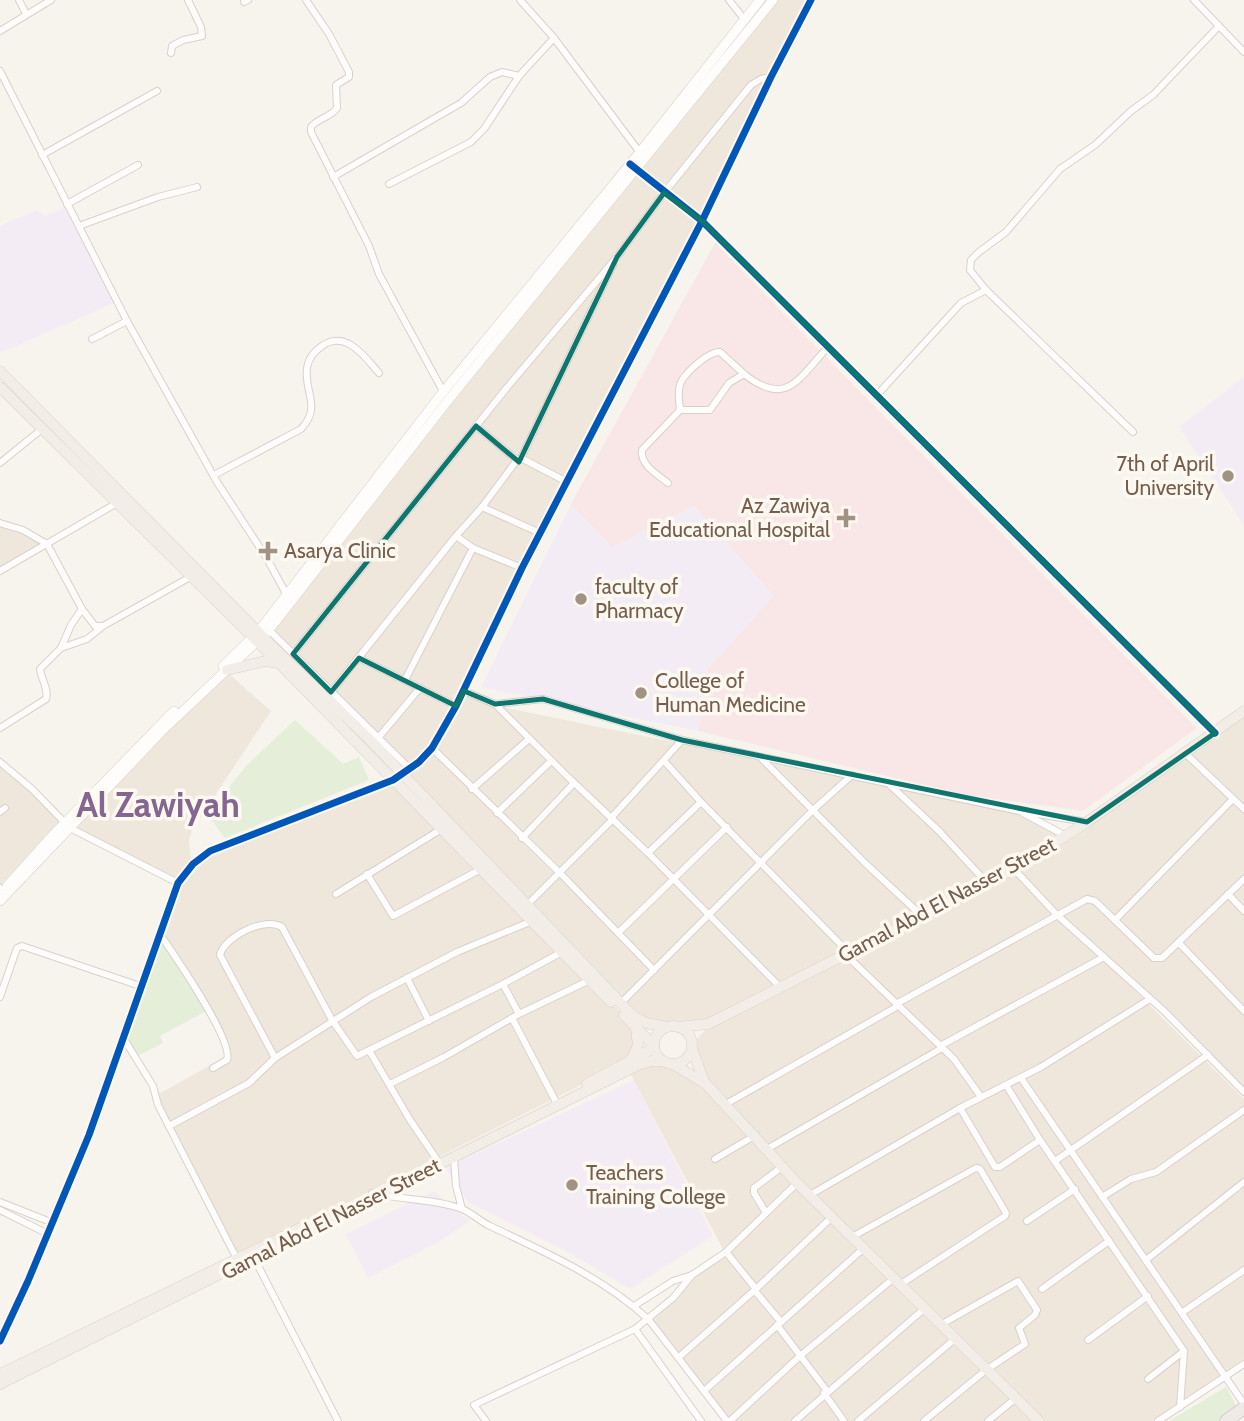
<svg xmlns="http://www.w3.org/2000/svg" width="1244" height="1421" font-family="Cabin,sans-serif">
<rect width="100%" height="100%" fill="#f7f4ee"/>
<g fill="#f0e7dc">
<polygon points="774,0 810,0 701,221 432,748 409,767 270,630"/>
<polygon points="0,526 21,532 44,545 0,570"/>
<polygon points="227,672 271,711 192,830 189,841 191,863 177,881 72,828 155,739"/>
<polygon points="464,692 497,706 1013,812 1064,837 1244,714 1244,1091 1016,869 1059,839 709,1023 692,1026 658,1025 641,1021 403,773 420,762"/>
<polygon points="0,763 64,823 0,889"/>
<polygon points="393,780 636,1028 631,1060 238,1258 160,1105 157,1095 230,1054 193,981 162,933 179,883 185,874 212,853"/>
<polygon points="1014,870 1244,1099 1244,1359 1152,1421 1040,1421 707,1084 693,1048 695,1041 710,1025"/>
<polygon points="653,1062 673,1065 702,1084 1037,1421 728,1421 652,1320 694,1276 725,1253 630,1073"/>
</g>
<g fill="#f4ecf4">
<polygon points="67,207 114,303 0,353 0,226 37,210 44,216"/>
<polygon points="1244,377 1244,525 1179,427"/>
<polygon points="571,504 612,547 694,506 775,597 708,669 698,731 481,687"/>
<polygon points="634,1080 713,1236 630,1289 564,1250 468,1202 445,1168"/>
<polygon points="434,1191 460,1214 471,1220 442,1240 368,1278 346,1234"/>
</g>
<polygon fill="#f8e7e6" points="715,243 878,410 1197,728 1083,811 967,795 698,731 708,669 774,596 694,506 612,547 571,504"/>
<g fill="#e4eed9">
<polygon points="295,720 343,764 359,757 369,780 225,838 207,814 247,765"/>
<polygon points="159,933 208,1010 160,1036 163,1043 136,1057 125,1039"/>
<polygon points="1226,1387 1237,1407 1222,1421 1169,1421"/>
</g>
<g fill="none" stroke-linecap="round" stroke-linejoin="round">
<defs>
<g id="street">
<polyline points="19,0 26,14"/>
<path d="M306,0L329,34L349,72V77L336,85L337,108C330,118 318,118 311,127V132L369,246L379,274L444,393"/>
<polyline points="520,0 554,38 641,154"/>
<polyline points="729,0 744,19"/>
<polyline points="1194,0 1244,52"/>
<polyline points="244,2 248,0"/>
<polyline points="0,31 51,0"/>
<polyline points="171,53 172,46 183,40 202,36 201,27 188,0"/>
<polyline points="0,71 127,321 217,482 266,557 288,597"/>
<polyline points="42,155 157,91"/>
<polyline points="635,168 702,221 1215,733"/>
<polyline points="333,177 461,103 490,77 502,72 519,76"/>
<polyline points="389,184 471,142 484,129 519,76 554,38"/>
<polyline points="67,204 138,165"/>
<polyline points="79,226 158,197 197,187"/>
<polyline points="986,290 970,270 971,260 979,252 1006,232 1060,169 1095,145 1131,111 1153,95 1219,26"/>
<polyline points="92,339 127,321"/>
<polyline points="877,395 961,303 986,290 1133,432"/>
<path d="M680,410C679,402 677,390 681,382C686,372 709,351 720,352L744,374"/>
<polyline points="476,426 517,460"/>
<polyline points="521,458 567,482"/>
<polyline points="0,463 42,429"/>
<path d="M214,475L301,429C322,407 304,393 307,368C309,357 314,352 322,346C346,329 365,357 379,373"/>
<path d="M668,483C657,474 640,465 642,450L680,410H710L729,383L744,374C787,408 798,379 828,347"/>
<polyline points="482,507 540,533"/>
<polyline points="0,523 23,530 47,544 82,609 95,626 103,626 192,576"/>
<polyline points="456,536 473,548 522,568"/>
<polyline points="0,571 117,503"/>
<polyline points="269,630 409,768"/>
<polyline points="61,648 87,639 102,627"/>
<polyline points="293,654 505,390 617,257 664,193 751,85 761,79 771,77"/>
<polyline points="359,658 456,706"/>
<polyline points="405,680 473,548"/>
<polyline points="464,691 495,704 543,699 682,740 1019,811 1087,822"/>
<polyline points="331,692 456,536 482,507 517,460 521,458 613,265"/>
<polyline points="495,704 568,777 648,853 780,987"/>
<path d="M0,728L46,699C49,689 41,679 40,669L61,648L71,625L82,609"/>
<polyline points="378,738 420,688"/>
<polyline points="432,748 560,873 654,970"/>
<polyline points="1186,754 1244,809"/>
<polyline points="761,758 865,863 922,916"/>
<polyline points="0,762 32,789 70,828 178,883"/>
<polyline points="665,762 701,802 849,953"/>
<polyline points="890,785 939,831 987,883"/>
<polyline points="472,789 529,739"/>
<polyline points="0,812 5,808"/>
<polyline points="497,813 551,761"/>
<polyline points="1023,813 1066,836"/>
<polyline points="611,818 682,740"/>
<polyline points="522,838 574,783"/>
<polyline points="648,853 701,802"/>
<polyline points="1014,869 1056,914 1164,1011 1244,1092"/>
<polyline points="367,874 393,916 481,869"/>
<polyline points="0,888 2,891"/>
<polyline points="336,894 440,830"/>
<polyline points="1228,894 1244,911"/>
<polyline points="528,904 613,819"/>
<polyline points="1115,920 1233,799"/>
<path d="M159,933C173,953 234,1041 227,1060L213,1068"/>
<polyline points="618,933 727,827"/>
<polyline points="1179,943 1244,1011"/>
<polyline points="846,955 954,1059 981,1097"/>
<polyline points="407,978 429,1021"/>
<polyline points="503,984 519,1014"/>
<polyline points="0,997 17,948 22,946 143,987"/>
<polyline points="621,1003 813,810 852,775"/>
<polyline points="896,1004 1087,899 1095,901 1154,958 1162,958 1244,879"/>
<polyline points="512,1018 555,1100"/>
<polyline points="124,1039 153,1086 158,1105 237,1259"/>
<polyline points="940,1046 1104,957"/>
<polyline points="370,1052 410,1120 440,1164"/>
<path d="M275,1058L220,955C224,937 265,916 282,927L332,1020L357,1056L503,984L562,952"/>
<polyline points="1021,1078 1244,1404"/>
<polyline points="390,1084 444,1057 519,1014 590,980"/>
<polyline points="1006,1085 1040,1140 1184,1351 1180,1407"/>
<polyline points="726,1104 898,1006"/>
<polyline points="960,1108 995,1167 1000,1167 1040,1140"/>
<polyline points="169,1126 249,1083 275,1058 371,997 457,952 532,921"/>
<polyline points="767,1149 942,1048"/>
<polyline points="454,1158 456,1186 462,1209"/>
<polyline points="715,1159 756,1135"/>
<polyline points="1055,1161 1208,1055"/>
<path d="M372,1193C399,1200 437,1199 462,1209C472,1213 481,1222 490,1226C545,1252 604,1278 649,1320L727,1421"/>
<polyline points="810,1195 960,1108 1041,1067 1150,999"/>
<polyline points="1102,1197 1131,1179 1156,1172 1244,1110"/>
<polyline points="0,1202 53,1223"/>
<polyline points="0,1210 48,1234"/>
<polyline points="766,1213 754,1193 754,1188 783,1166"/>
<polyline points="1027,1221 1075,1189"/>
<polyline points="852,1237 976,1168 980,1169 1006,1213 1005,1216 901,1284"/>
<polyline points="726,1252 756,1289"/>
<polyline points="252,1254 338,1421"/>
<polyline points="1146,1260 1244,1182"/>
<polyline points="1042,1289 1109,1241"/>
<polyline points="755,1291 781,1322"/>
<polyline points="634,1306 673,1281 692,1275 726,1252 797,1183"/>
<polyline points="1183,1312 1244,1270"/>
<polyline points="777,1325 827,1391"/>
<polyline points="635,1329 701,1421"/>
<polyline points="1088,1340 1148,1296"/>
<polyline points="0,1341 28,1281 89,1135 178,883 193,864 210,851 393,780 419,762 432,748 456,706 522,568 702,221 771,77 811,0"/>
<polyline points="679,1357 756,1289 832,1217"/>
<polyline points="1148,1379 1184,1351"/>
<polyline points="704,1391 864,1248"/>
<polyline points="824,1393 844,1421"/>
<polyline points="486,1421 474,1405 635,1329 673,1298 692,1275"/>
<polyline points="730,1421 800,1356 894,1278"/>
<polyline points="795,1421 925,1308"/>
<polyline points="858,1421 956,1338"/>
<polyline points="924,1421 986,1370 1025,1344 1019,1328 1035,1315 1037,1310 1018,1281 942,1324"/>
<polyline points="988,1421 1016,1398"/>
<polyline points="1158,1421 1244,1364"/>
</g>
<g id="secondary">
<polyline points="223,666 258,632 443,392 640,152 760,0"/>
<polyline points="7,886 52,836 174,711"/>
<polyline points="0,901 164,729 269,630 450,398 773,0"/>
</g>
<g id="primary">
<polyline points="0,371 274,648 370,740 633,1016 646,1023 667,1027"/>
<polyline points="0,387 279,663 611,1002"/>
<polyline points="227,670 265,661 278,663"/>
<polyline points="624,1015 654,1046"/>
<circle cx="673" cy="1045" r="19"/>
<polyline points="678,1027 708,1024 1014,869 1087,822 1244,711"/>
<polyline points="692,1049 704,1081"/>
<polyline points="631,1061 638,1045 636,1029"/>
<polyline points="673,1064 706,1084 797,1183 1039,1421"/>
<polyline points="587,1084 654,1048"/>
<polyline points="0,1374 317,1220"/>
<polyline points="0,1384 638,1065 651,1061 663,1061"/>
</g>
<polyline id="highway" points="1226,1421 1244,1408"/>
</defs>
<use href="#street" stroke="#d7d1cc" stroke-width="8"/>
<use href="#secondary" stroke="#d5d0c9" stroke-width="10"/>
<use href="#primary" stroke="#d8d1cb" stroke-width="11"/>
<use href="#highway" stroke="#d8d1cb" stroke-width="14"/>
<use href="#street" stroke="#fefdfc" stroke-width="6"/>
<use href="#secondary" stroke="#fefdfc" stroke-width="9"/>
<use href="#primary" stroke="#f2eee7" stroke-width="10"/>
<use href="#highway" stroke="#f0eae6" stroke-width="12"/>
<defs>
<g id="cycleway">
<polyline points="630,164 702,221 1215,733"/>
<polyline points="0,1341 28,1281 89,1135 178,883 193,864 210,851 393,780 419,762 432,748 456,706 522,568 702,221 771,77 811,0"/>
</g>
</defs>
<use href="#cycleway" stroke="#fef9f0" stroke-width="11"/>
<use href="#cycleway" stroke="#0057b8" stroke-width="7"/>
</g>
<path fill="none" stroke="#0f766e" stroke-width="5" stroke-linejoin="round" d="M664,193L702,221L1215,733L1087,822L682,740L543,699L495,704L464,691L456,706L359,658L331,692L293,654L476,426L519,462L617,257Z"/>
<g fill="#a29286" stroke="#fef9f0" stroke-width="2.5">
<circle cx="1228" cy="476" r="7"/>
<path d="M842.5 507.5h7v7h7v7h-7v7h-7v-7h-7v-7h7z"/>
<path d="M264.5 540.5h7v7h7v7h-7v7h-7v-7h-7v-7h7z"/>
<circle cx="581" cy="599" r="7"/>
<circle cx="641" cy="693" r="7"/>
<circle cx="572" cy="1185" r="7"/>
</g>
<g text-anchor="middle" stroke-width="7" stroke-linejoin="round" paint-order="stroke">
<g font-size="21" fill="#755e4e" stroke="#fef9f0" text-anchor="start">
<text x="1214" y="471" text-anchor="end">7th of April<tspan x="1214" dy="24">University</tspan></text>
<text x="830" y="513" text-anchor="end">Az Zawiya<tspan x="830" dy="24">Educational Hospital</tspan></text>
<text x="284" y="558">Asarya Clinic</text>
<text x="595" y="594">faculty of<tspan x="595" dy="24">Pharmacy</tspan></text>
<text x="655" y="688">College of<tspan x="655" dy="24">Human Medicine</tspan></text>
<text x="586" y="1180">Teachers<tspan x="586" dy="24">Training College</tspan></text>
</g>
<g font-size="21" fill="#755e4e" stroke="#fef9f0">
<text transform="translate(947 900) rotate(-28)" y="7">Gamal Abd El Nasser Street</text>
<text transform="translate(331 1219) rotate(-27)" y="7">Gamal Abd El Nasser Street</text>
</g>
<g font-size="35" font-weight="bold" fill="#846690" stroke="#fef9f0">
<text x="158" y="817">Al Zawiyah</text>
</g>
</g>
</svg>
